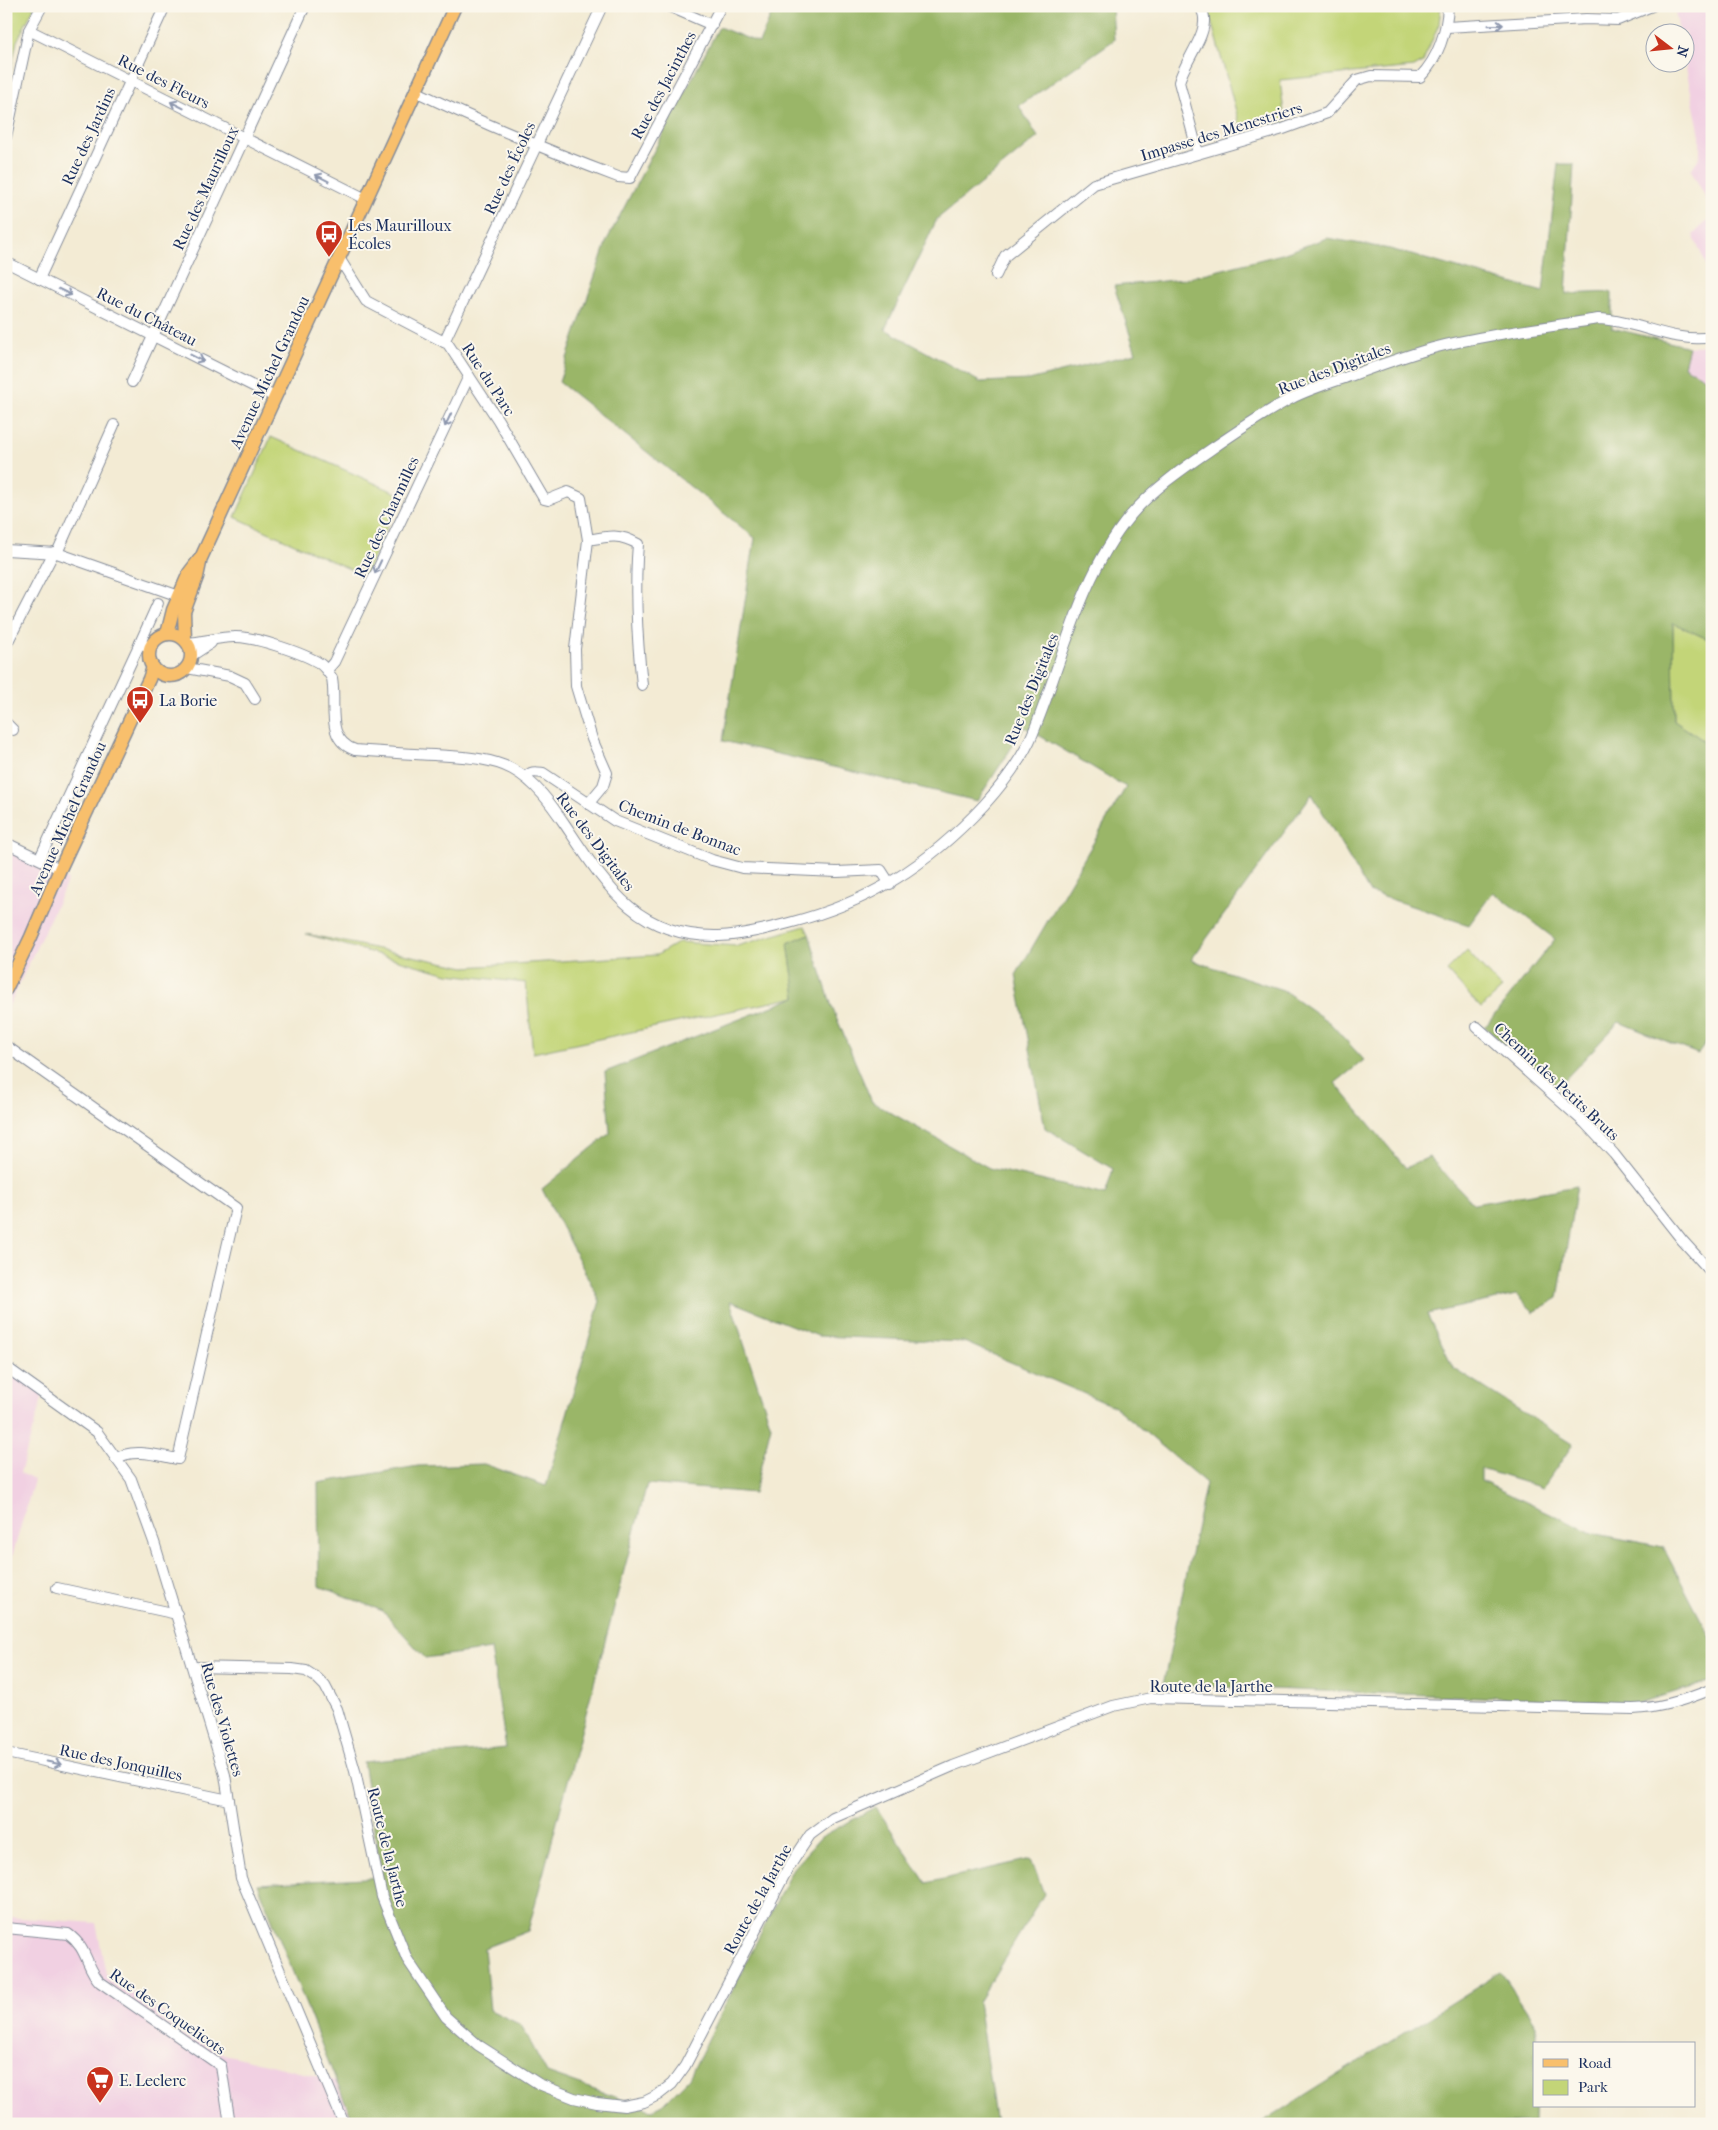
<svg xmlns="http://www.w3.org/2000/svg" width="1718" height="2130" font-family="'IM FELL French Canon',serif">
<rect width="100%" height="100%" fill="#fbf7ec"/>
<filter id="ink" filterUnits="userSpaceOnUse"><feTurbulence type="fractalNoise" baseFrequency=".02" numOctaves="2"/><feDisplacementMap in="SourceGraphic" scale="10" xChannelSelector="R" yChannelSelector="G"/><feConvolveMatrix kernelMatrix="1 2 1 2 8 2 1 2 1" color-interpolation-filters="sRGB"/></filter>
<filter id="wash" filterUnits="userSpaceOnUse"><feTurbulence type="fractalNoise" baseFrequency=".0096" numOctaves="4" result="noise"/><feDisplacementMap in="SourceGraphic" scale="20" xChannelSelector="R" yChannelSelector="G"/><feGaussianBlur stdDeviation="1.12" result="paint"/><feColorMatrix in="noise" values="0 0 0 0 0 0 0 0 0 0 0 0 0 0 0 0 0 1.4 0 .05"/><feComposite in="paint" operator="in"/></filter>
<g filter="url(#wash)">
<rect width="100%" height="100%" fill="#f3ebd4"/>
<g fill="#f1d0e2">
<polygon points="1674,6 1712,6 1712,210 1691,170 1700,156 1700,135 1685,63 1686,32 1679,32"/>
<polygon points="1712,216 1712,278 1693,235"/>
<polygon points="1712,344 1712,382 1684,366 1689,347"/>
<polygon points="6,850 68,880 6,1012"/>
<polygon points="6,1360 45,1388 20,1473 34,1480 6,1578"/>
<polygon points="6,1917 96,1923 106,1974 224,2054 336,2081 355,2124 6,2124"/>
</g>
<g fill="#c3d578" stroke="#6f826b">
<polygon points="6,6 35,6 17,41 6,91"/>
<polygon points="1235,6 1441,6 1439,24 1423,62 1414,67 1280,80 1285,122 1242,133 1208,10"/>
<polygon points="271,437 401,495 365,576 235,517"/>
<polygon points="1673,623 1712,641 1712,746 1674,721"/>
<polygon points="805,926 809,934 788,943 796,997 533,1053 526,983 448,974 306,934 465,967 657,955 679,942 737,946"/>
<polygon points="1467,951 1502,989 1481,1008 1447,971"/>
</g>
<g fill="#9ab668" stroke="#5a7263">
<polygon points="775,6 1112,6 1114,40 1019,106 1038,137 937,219 885,329 980,382 1029,380 1136,353 1114,286 1184,279 1282,254 1327,238 1390,249 1543,292 1558,164 1574,164 1566,294 1612,292 1612,328 1689,347 1684,366 1712,382 1712,641 1673,623 1674,721 1712,746 1712,1035 1698,1054 1619,1022 1555,1090 1485,1027 1555,939 1493,892 1469,925 1369,892 1312,794 1191,960 1283,990 1330,1023 1364,1060 1335,1083 1406,1168 1429,1157 1474,1204 1577,1186 1558,1298 1534,1312 1516,1295 1427,1314 1453,1368 1573,1444 1543,1488 1481,1469 1481,1481 1592,1533 1663,1547 1712,1641 1712,1681 1639,1703 1163,1685 1206,1483 1115,1407 964,1342 818,1336 730,1301 771,1426 754,1493 647,1484 528,1931 484,1948 490,2010 521,2025 547,2073 651,2110 663,2104 689,2078 793,1868 821,1837 876,1807 926,1883 1031,1859 1044,1894 978,2002 996,2124 355,2124 336,2081 258,1884 382,1877 363,1762 506,1748 491,1649 425,1658 383,1611 319,1586 318,1483 418,1466 484,1464 546,1486 600,1301 542,1189 610,1133 605,1072 796,997 788,943 809,934 832,1007 872,1102 989,1168 1105,1195 1113,1169 1045,1128 1016,975 1126,787 1025,727 977,801 723,741 755,538 559,382 607,240 719,27 759,43"/>
<polygon points="1501,1972 1536,2025 1534,2124 1259,2124"/>
</g>
</g>
<g filter="url(#ink)">
<g fill="none" stroke-linecap="round" stroke-linejoin="round">
<defs>
<g id="minor">
<polyline points="668,6 712,25"/>
<polyline points="1447,27 1586,19 1618,20 1652,6"/>
<polyline points="29,30 366,199"/>
<path d="M415,91C482,123 549,151 618,177L630,178L721,6"/>
<polyline points="6,137 29,30 42,6"/>
<path d="M1198,153L1179,82C1184,62 1206,37 1204,18C1204,14 1202,10 1200,6"/>
<polyline points="339,258 366,301 448,344 498,420 544,499 548,500 568,492 581,498 588,540 575,649 576,686 592,739 607,773 603,786 588,804"/>
<polyline points="6,262 275,397"/>
<path d="M996,275L1005,256L1094,184L1283,129L1327,113L1357,80L1371,76L1420,77C1438,59 1447,31 1448,6"/>
<polyline points="39,279 165,6"/>
<polyline points="444,342 602,6"/>
<polyline points="132,382 305,6"/>
<path d="M588,540C608,536 619,533 638,544C634,591 637,638 642,685"/>
<polyline points="6,550 57,553 179,596 180,602"/>
<polyline points="57,553 114,425"/>
<polyline points="140,643 158,603"/>
<path d="M188,643C204,642 219,637 234,637C253,636 303,653 319,663C325,667 328,672 332,678C337,704 324,739 355,750C381,752 408,754 434,755C460,757 489,757 512,769C536,782 551,804 566,826C606,886 637,938 719,936C743,935 766,929 789,923C870,902 927,866 984,805C1003,784 1022,760 1033,733C1063,661 1079,578 1130,516C1152,490 1182,469 1210,450C1236,432 1262,414 1290,399C1309,389 1330,383 1350,376C1377,366 1405,356 1433,348C1487,334 1543,328 1598,319C1637,320 1672,344 1712,337"/>
<polyline points="6,645 54,552"/>
<polyline points="191,656 211,643"/>
<polyline points="187,668 230,676 245,683 255,699"/>
<polyline points="327,670 334,662 469,376"/>
<polyline points="6,723 13,730"/>
<path d="M526,777C531,771 535,772 543,773L615,821L712,860L742,868L837,872L881,870L890,884"/>
<polyline points="6,843 60,869"/>
<polyline points="40,858 140,643 151,648"/>
<polyline points="1477,1027 1585,1123 1614,1154 1682,1240 1712,1273"/>
<path d="M6,1046L236,1208L178,1459C160,1456 132,1447 116,1459"/>
<polyline points="6,1367 97,1432 131,1479 154,1542 225,1775 241,1878 344,2124"/>
<polyline points="57,1588 177,1614"/>
<path d="M193,1667L292,1669L306,1671L317,1678L325,1686L337,1709L355,1771L382,1897L407,1959L446,2017L478,2045L539,2084L574,2098L597,2103L624,2106L644,2102L658,2095L672,2084L685,2066L787,1870L810,1835L833,1818L953,1766L1113,1706L1151,1698L1633,1709C1661,1708 1686,1700 1712,1689"/>
<polyline points="6,1753 229,1800"/>
<path d="M6,1928L68,1934C88,1948 86,1968 100,1982L221,2066L230,2124"/>
</g>
<g id="major">
<polyline points="167,634 173,610 189,573 199,560"/>
<circle cx="170" cy="655" r="21"/>
<polyline points="185,639 184,612 197,577 201,558 455,6"/>
<polyline points="6,989 31,937 60,869 149,679 153,667"/>
</g>
</defs>
<use href="#minor" stroke="#878d99" stroke-width="12"/>
<use href="#major" stroke="#878d99" stroke-width="15"/>
<use href="#minor" stroke="#fff" stroke-width="10"/>
<use href="#major" stroke="#f8bf6c" stroke-width="12"/>
</g>
<defs><path id="oneway-shaft" d="M-6 0H5M1.5-3L5.5 0L1.5 3" fill="none" stroke-width="1.6" stroke-linecap="round" stroke-linejoin="round" transform="scale(1.25)"/></defs>
<g stroke="#8d97ae">
<use href="#oneway-shaft" transform="translate(1496 25) rotate(-2)"/>
<use href="#oneway-shaft" transform="translate(177 105) rotate(-153)"/>
<use href="#oneway-shaft" transform="translate(322 178) rotate(-153)"/>
<use href="#oneway-shaft" transform="translate(65 292) rotate(26)"/>
<use href="#oneway-shaft" transform="translate(197 358) rotate(27)"/>
<use href="#oneway-shaft" transform="translate(448 420) rotate(115)"/>
<use href="#oneway-shaft" transform="translate(378 567) rotate(115)"/>
<use href="#oneway-shaft" transform="translate(54 1763) rotate(12)"/>
</g>
</g>
<defs>
<symbol id="bus-pin" viewBox="-11 -11 22 30"><path d="M0 17L-7.5 6A9.5 9.5 0 1 1 7.5 6Z" fill="#c8321e" stroke="#fbf7ec"/><path d="M-5-6H5V4H4V6H2V4H-2V6H-4V4H-5ZM-3.5-4V0h7V-4ZM-3.5 1.2v1.5H-2V1.2ZM2 1.2v1.5H3.5V1.2Z" fill="#fff"/></symbol>
<symbol id="supermarket-pin" viewBox="-11 -11 22 30"><path d="M0 17L-7.5 6A9.5 9.5 0 1 1 7.5 6Z" fill="#c8321e" stroke="#fbf7ec"/><path d="M-6-5.5h2.5l.6 2H6L4.5 2H-2.5L-4.4-4H-6ZM-1.5 3.2a1.3 1.3 0 1 0 .1 0ZM3 3.2a1.3 1.3 0 1 0 .1 0Z" fill="#fff"/></symbol>
</defs>
<g fill-rule="evenodd">
<use href="#bus-pin" x="313" y="218" width="32" height="43"/>
<use href="#bus-pin" x="124" y="684" width="32" height="43"/>
<use href="#supermarket-pin" x="84" y="2064" width="32" height="43"/>
</g>
<g text-anchor="middle" stroke-width="4" stroke-linejoin="round" paint-order="stroke">
<g font-size="16" fill="#1b2f5e" stroke="#fbf7ec">
<text transform="translate(164 81) rotate(27)" y="6">Rue des Fleurs</text>
<text transform="translate(663 85) rotate(-62)" y="6">Rue des Jacinthes</text>
<text transform="translate(1221 131) rotate(-17)" y="6">Impasse des Menestriers</text>
<text transform="translate(88 136) rotate(-65)" y="6">Rue des Jardins</text>
<text transform="translate(509 168) rotate(-65)" y="6">Rue des Écoles</text>
<text transform="translate(205 188) rotate(-65)" y="6">Rue des Maurilloux</text>
<text transform="translate(147 316) rotate(27)" y="6">Rue du Château</text>
<text transform="translate(1334 368) rotate(-21)" y="6">Rue des Digitales</text>
<text transform="translate(269 372) rotate(-65)" y="6">Avenue Michel Grandou</text>
<text transform="translate(489 379) rotate(57)" y="6">Rue du Parc</text>
<text transform="translate(386 517) rotate(-65)" y="6">Rue des Charmilles</text>
<text transform="translate(1031 689) rotate(-68)" y="6">Rue des Digitales</text>
<text transform="translate(67 818) rotate(-66)" y="6">Avenue Michel Grandou</text>
<text transform="translate(680 827) rotate(21)" y="6">Chemin de Bonnac</text>
<text transform="translate(596 841) rotate(53)" y="6">Rue des Digitales</text>
<text transform="translate(1557 1081) rotate(43)" y="6">Chemin des Petits Bruts</text>
<text x="1211" y="1692">Route de la Jarthe</text>
<text transform="translate(223 1719) rotate(74)" y="6">Rue des Violettes</text>
<text transform="translate(121 1762) rotate(12)" y="6">Rue des Jonquilles</text>
<text transform="translate(388 1847) rotate(76)" y="6">Route de la Jarthe</text>
<text transform="translate(757 1899) rotate(-61)" y="6">Route de la Jarthe</text>
<text transform="translate(168 2011) rotate(35)" y="6">Rue des Coquelicots</text>
</g>
<g font-size="16" fill="#1b2f5e" stroke="#fbf7ec" text-anchor="start">
<text x="348" y="231">Les Maurilloux<tspan x="348" dy="18">Écoles</tspan></text>
<text x="159" y="706">La Borie</text>
<text x="119" y="2086">E. Leclerc</text>
</g>
</g>
<rect width="1718" height="2130" fill="none" stroke="#fbf7ec" stroke-width="25"/>
<rect x="1533" y="2042" width="162" height="65" fill="#fbf7ec" stroke="#a1a7b3"/>
<rect x="1543" y="2059" width="25" height="8" fill="#f8bf6c" stroke="#a1a7b3"/>
<text x="1578" y="2068" font-size="15" fill="#1b2f5e">Road</text>
<rect x="1543" y="2080" width="25" height="15" fill="#c3d578" stroke="#a1a7b3"/>
<text x="1578" y="2092" font-size="15" fill="#1b2f5e">Park</text>
<g transform="translate(1670 48) rotate(106)"><circle r="24" fill="#fbf7ec" stroke="#a1a7b3"/>
<path d="M0-4L9 19L0 12L-9 19Z" fill="#c8321e"/>
<text y="-8" font-size="14" font-weight="bold" text-anchor="middle" fill="#1b2f5e">N</text>
</g>
</svg>
